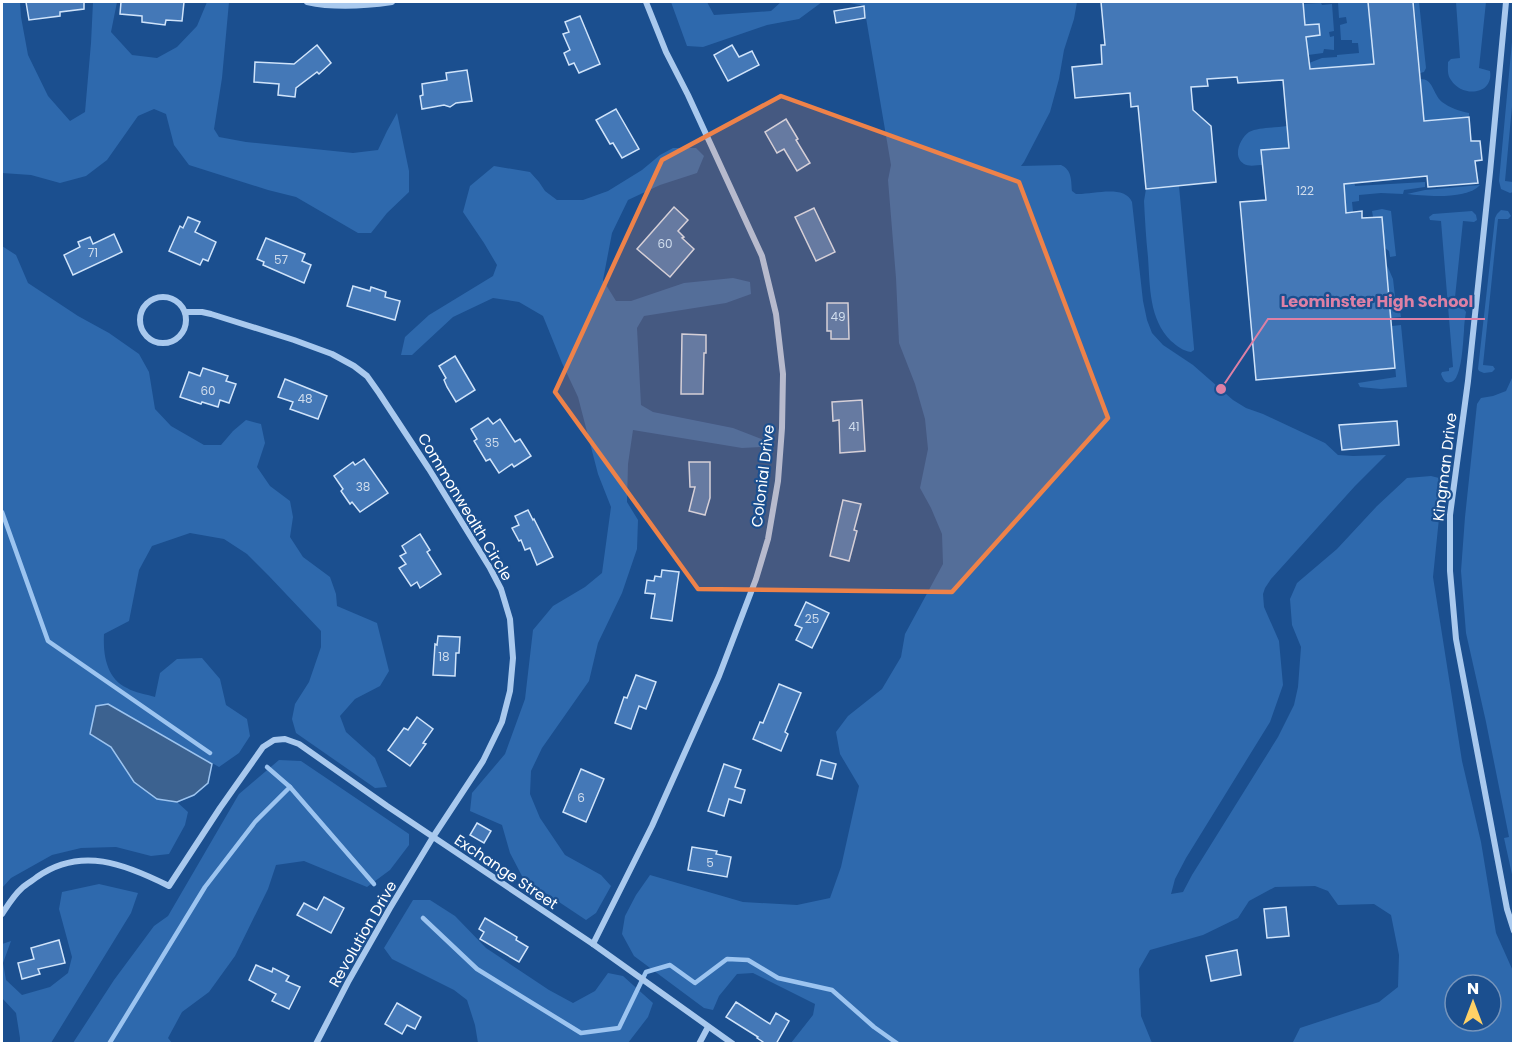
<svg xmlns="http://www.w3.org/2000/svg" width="1515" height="1045" font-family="Poppins,sans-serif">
<rect width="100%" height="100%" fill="#1b4f8f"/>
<g fill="#2e69ad" fill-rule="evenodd">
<polygon points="2,2 20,2 21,17 28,55 48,96 70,121 85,112 91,43 93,2 117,2 111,32 132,55 157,58 177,47 197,26 207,2 229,2 222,78 214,129 219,137 246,142 353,153 378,150 387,131 397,113 409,171 409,192 387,213 371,233 358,233 296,197 268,190 189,165 174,145 166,114 154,109 138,116 107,160 86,176 60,183 31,175 2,173"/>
<polygon points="671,2 707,2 714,15 771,11 781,2 822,2 799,19 767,25 703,47 687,46"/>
<path d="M845,2H1077L1074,19L1064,50L1059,79L1050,112L1024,162L1021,166L1061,165C1072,170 1071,180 1072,191L1076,194C1092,195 1124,184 1132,202L1143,301L1147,320L1152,333L1163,345L1193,365L1233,400L1246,408L1263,414L1325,443L1338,455L1353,456L1386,455L1355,486L1271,579L1265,588L1263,594L1264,607L1279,641L1283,685L1270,722L1186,858L1175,879L1171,894L1183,892L1192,875L1278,737L1294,705L1298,687L1301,647L1292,625L1290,599L1297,583L1337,549L1377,506L1407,478L1431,476L1443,479L1433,577L1462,761L1481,842L1496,933L1513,971V1043H1287L1293,1042L1300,1028L1379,1002L1398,987L1399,955L1391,915L1374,904L1338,905L1328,891L1315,886L1275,887L1249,901L1238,918L1203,935L1150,950L1139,969L1141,1016L1152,1043H791L813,1015L815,1004L753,973L737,974L719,996L713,1010L704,1008L634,956L622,934L625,916L636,895L650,875L743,902L797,905L830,898L841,867L859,786L840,754L836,732L848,716L882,689L901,657L905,634L943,564L942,534L931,508L920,488L928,449L925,419L915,384L899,343L896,278L888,180L891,165L864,6ZM1455,985H1491V1021H1455Z"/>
<polygon points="1338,2 1368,2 1374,64 1309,69 1309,63 1322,58 1337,57 1337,55 1359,53 1358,43 1352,43 1352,40 1341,40 1340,25 1347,23 1346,17 1339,18"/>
<polygon points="1414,2 1419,2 1426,68 1424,72 1420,73"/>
<path d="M1456,2H1486L1479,68L1490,71C1494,95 1462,98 1451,80C1447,75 1448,68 1448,62L1451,59L1460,58Z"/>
<polygon points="1321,3 1322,5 1332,4 1334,31 1329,32 1330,37 1334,36 1334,50 1324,49 1323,53 1308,55 1306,37 1320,35 1319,24 1305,25 1303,4"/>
<polygon points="1513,31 1513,96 1505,181 1513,182 1513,192 1510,193 1501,189 1499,181"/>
<path d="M1420,79C1434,79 1432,93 1442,102C1450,108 1459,111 1469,113V117L1424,121Z"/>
<path d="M1287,126L1289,148L1262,150L1263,165C1257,165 1249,167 1244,164C1232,157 1240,138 1249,132C1259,127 1275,128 1287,126Z"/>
<polygon points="673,148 696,148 704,156 697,173 660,185 628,200 612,233 603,280 616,301 631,301 684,283 733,278 750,282 751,294 726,303 644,316 637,328 641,405 653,412 733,428 764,440 761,447 742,448 633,430 628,464 627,502 638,520 637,549 622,593 598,643 589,681 542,748 531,771 530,794 540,818 565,855 601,875 611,886 596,913 586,920 523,878 510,853 502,825 470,811 472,793 505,754 525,699 533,630 553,606 585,587 602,573 611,507 598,474 578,397 562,363 543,316 519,302 493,298 453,317 412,355 401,355 405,337 429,315 493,276 497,265 484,243 463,212 470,186 494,166 530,172 539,182 545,191 557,200 583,200 608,191 642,170 660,155"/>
<polygon points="1353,176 1355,186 1425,182 1425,187 1404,190 1403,194 1381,193 1359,195 1359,201 1352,202 1354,221 1344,222 1343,177"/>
<path d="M1480,185C1467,200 1425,196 1407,194L1425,190Z"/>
<path d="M1179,186L1194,348V350L1191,352C1183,351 1177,346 1171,341C1149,319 1150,287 1148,257C1146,239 1145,220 1144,201L1146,189Z"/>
<polygon points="1382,209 1391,211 1396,256 1390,257 1389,251 1385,248 1382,217 1373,217 1372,211"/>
<polygon points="1501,210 1508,211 1511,216 1508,219 1498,219 1483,365 1493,366 1495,369 1492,372 1484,373 1479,371 1478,369 1495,218 1497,214"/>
<path d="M1472,211L1476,215L1477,220L1474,222L1463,221L1454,307L1463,308L1466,312C1465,318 1464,325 1464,331C1463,341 1462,380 1451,382C1445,384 1443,379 1441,374L1442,372L1449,371V368L1453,367L1441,221L1430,220L1429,217L1433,214Z"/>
<path d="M2,246L16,255L28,283L78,316L109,333L139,354L149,372L155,409L171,426L204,445H221L233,431L246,420L261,424L265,443L257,467L270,486L290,501L293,517L290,537L303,557L330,577L336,594L337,606L377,623L389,671L380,686L355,699L340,716L346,732L375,758L387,787L375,788L296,733L292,719L295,704L309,682L321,647V631L268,575L247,554L224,539L190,533L152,546L139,570L129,621L104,634C103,654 106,678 127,688C135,693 146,694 155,697L160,673L177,659L202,658L220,679L226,705L247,719L250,736L239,753L219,767L150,728L96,706L90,734L111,747L135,782L157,799L177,802L188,812L185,825L169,854L151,856L116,847L81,848L52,855L11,878L2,888Z"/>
<polygon points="1386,263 1393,279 1396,305 1399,305 1401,317 1391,318"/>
<polygon points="1401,325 1407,387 1381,389 1360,387 1358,383 1396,377 1392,326"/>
<polygon points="1513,368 1514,879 1513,879 1504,838 1509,837 1486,722 1466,633 1461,571 1465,517 1477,404 1481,398 1493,396 1506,391 1512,378"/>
<polygon points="279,760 301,761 409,834 409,845 390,870 367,887 304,861 276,865 268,889 235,956 209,992 182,1012 168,1038 172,1043 73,1043 114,980 154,926 168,916 239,794"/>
<polygon points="99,884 138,893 131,913 51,1043 20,1043 20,1038 16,1013 2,998 2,944 11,941 3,963 6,980 22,995 50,987 68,973 72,957 59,909 62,892"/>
<polygon points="413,900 430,900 455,916 486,948 549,990 573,1003 595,991 608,973 623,976 653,1003 648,1017 628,1043 478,1043 475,1025 467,1000 454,990 392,959 384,948"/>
</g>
<polygon fill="#3c6290" stroke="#9cc4f0" stroke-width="1.5" points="108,704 212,764 208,783 194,795 177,802 157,799 134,782 111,747 90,734 96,706"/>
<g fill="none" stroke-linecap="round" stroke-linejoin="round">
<g stroke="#9cc4f0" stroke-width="4.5">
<polyline points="2,512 48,641 210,753"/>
<polyline points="267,767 290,787 374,884"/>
<polyline points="423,918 477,969 581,1033 619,1028 646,972 670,965 695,983 727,959 748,960 778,978 832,990 874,1027 898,1044"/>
<polyline points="109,1044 205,887 255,822 290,787"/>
</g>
</g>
<g fill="#4478b7" stroke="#cfe3fa" stroke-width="1.5">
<polygon points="26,2 84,2 84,9 60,12 60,16 29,20"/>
<polygon points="121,2 184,2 182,21 166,20 165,25 142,22 142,16 120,14"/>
<polygon points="1101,2 1303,2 1305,25 1319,24 1320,35 1306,37 1310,69 1374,64 1368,2 1413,2 1424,121 1469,117 1471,141 1480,141 1482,160 1475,161 1478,183 1428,187 1427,176 1344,184 1346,213 1362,211 1362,218 1382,217 1395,368 1256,380 1240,202 1266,200 1261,150 1289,148 1283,80 1238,83 1237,77 1207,79 1208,86 1191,87 1193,110 1211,126 1216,182 1146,189 1138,106 1131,107 1130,93 1075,98 1072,67 1102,64 1101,45 1105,45"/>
<polygon points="864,6 865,18 836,23 834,11"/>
<polygon points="580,16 600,64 579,73 574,63 569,65 564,53 570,50 563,34 569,32 565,22"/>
<polygon points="317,45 331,63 319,74 317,72 296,88 295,97 278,95 279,84 254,82 255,62 294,64"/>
<polygon points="732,45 739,57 752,51 759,65 728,81 714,55"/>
<polygon points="467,70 472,101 456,103 450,107 444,105 422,109 420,96 423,95 422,84 447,80 446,73"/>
<polygon points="616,109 639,149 622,158 613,143 610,144 596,120"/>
<polygon points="786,119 798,139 796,140 810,163 797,171 784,149 777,153 765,132"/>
<polygon points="674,207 688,220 678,231 684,237 682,238 694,249 670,277 637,249"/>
<polygon points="814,208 835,252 816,261 795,217"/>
<polygon points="188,217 200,222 195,232 216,242 208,261 203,259 200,265 169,251 180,226 183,228"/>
<polygon points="114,234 122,252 73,275 64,255 80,247 78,242 90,237 93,244"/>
<polygon points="266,238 305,254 302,261 311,265 304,283 263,265 264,262 257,259"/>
<polygon points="353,286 370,291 371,287 386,292 385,297 400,301 395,320 347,306"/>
<polygon points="827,303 848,303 849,339 831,339 831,331 827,331"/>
<polygon points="682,334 706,335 706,353 704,353 703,394 681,394"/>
<polygon points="455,356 475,390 456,402 447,387 444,380 446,378 439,366"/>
<polygon points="203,368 228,376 226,381 236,384 229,403 220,400 218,407 202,402 201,404 180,397 189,372 200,376"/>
<polygon points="285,379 327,396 318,419 290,409 293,402 278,397"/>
<polygon points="862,400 865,451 840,453 839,420 833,421 832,402"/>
<polygon points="488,418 493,424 500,419 515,442 520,439 531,456 514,467 512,464 499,473 490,459 486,461 474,441 477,439 471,429"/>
<polygon points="1397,421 1399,445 1342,450 1339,425"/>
<polygon points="364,459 388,493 360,512 352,502 350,504 341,491 343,489 334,476 353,462 355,465"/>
<polygon points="689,462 710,462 710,498 705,515 689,511 695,487 690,487"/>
<polygon points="843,500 861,504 854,530 857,531 849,561 830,556"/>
<polygon points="528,510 533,520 534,519 553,557 537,565 530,548 525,550 521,540 519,541 512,528 519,525 515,516"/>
<polygon points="420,534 430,550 427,552 441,574 420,588 417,582 411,586 399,568 406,564 400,556 406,553 402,546"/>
<polygon points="662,570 679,572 672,621 651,618 655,594 645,593 647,580 654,581 655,576 661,577"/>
<polygon points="806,602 829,613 812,648 796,640 802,628 795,625"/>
<polygon points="438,636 460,637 459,653 456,653 455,676 433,675 435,644 437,645"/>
<polygon points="636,675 656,682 646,709 639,706 631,729 615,723 624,697 627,698"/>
<polygon points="779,684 801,693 785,732 788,734 781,751 753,739 760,722 763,723"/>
<polygon points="417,717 433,729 423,743 426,744 410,766 388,750 404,728 408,730"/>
<polygon points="821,760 836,764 832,779 817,775"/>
<polygon points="724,764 741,770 735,787 745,790 741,803 729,799 724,816 708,811"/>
<polygon points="581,769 604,779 586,822 563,812"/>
<polygon points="477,823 491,831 484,843 470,835"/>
<polygon points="692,847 717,851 716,854 731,857 727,877 688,870"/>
<polygon points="324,897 344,908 331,933 297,915 304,903 317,910"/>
<polygon points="1286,907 1289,936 1267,938 1264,909"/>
<polygon points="485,918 517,937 516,940 528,947 519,962 480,939 484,932 479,929"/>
<polygon points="59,940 65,963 38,969 40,974 22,979 18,963 34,959 31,948"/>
<polygon points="1237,950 1241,975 1211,981 1206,956"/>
<polygon points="256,965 272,972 273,968 289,976 286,981 300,987 289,1009 272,1001 276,994 249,980"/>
<polygon points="736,1002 770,1024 776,1013 789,1021 776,1044 766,1044 757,1038 758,1037 726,1017"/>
<polygon points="397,1003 421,1017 415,1029 407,1025 402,1034 385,1024"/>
</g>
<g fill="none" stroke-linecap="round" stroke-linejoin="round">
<g stroke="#a9c9ee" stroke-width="6">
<path d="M307,2C334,8 365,6 392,2"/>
<polyline points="1506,2 1490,172 1468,381 1450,515 1450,571 1456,639 1507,909 1514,931"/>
<circle cx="163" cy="320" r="23"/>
<polyline points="185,312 202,312 211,314 294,340 332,354 354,366 367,376 379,393 429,469 490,568 501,589 510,619 513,658 510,691 502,722 483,761 433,837 390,908 348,982 316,1044"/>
<path d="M2,914C8,905 14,895 22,888C26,884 32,881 37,877C81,846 125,864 169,886L220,808L263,747L274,740L285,739L299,744L387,806L593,944L733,1044"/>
<polyline points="593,944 652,826 719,676 756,579 768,539 778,481 782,428 783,374 776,314 762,256 688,95 666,52 646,2"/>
<polyline points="699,1044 708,1027"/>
</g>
</g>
<path fill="#ee8249" fill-opacity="0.2" stroke="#ee8249" stroke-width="4.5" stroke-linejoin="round" d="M781,96L1019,182L1108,418L952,592L698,589L555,392L662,160Z"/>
<g text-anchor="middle" stroke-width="4.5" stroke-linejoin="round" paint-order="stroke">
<g font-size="12" fill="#d0dded">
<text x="1305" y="195">122</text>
<text x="665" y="248">60</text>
<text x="93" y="257">71</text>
<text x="281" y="264">57</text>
<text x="838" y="321">49</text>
<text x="208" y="395">60</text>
<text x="305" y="403">48</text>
<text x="854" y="431">41</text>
<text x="492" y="447">35</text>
<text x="363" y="491">38</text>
<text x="812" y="623">25</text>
<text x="444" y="661">18</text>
<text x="581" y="802">6</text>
<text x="710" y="867">5</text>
</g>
<g font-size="15" fill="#fff" stroke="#1b4f8f">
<text transform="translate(1445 467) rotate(-83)" y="5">Kingman Drive</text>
<text transform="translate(763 476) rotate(-83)" y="5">Colonial Drive</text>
<text transform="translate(465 507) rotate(59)" y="5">Commonwealth Circle</text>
<text transform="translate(506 872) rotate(34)" y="5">Exchange Street</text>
<text transform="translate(363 934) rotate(-60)" y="5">Revolution Drive</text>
</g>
</g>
<path fill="none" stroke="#dd80a5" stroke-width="2" d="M1221 389L1268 319H1485"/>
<circle fill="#dd80a5" stroke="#1b4f8f" stroke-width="2" cx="1221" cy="389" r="6"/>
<g font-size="16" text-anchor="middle" font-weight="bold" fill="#dd80a5" stroke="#1b4f8f" stroke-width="4.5" stroke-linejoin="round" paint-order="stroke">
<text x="1377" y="307">Leominster High School</text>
</g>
<rect width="1515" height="1045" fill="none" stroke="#ffffff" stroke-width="6"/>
<g transform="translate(1473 1003)"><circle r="28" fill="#1b4f8f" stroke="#7695bc" stroke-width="1.5"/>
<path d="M0-4.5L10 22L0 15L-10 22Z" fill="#ffd166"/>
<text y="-9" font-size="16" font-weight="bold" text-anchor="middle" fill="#ffffff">N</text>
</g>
</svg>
